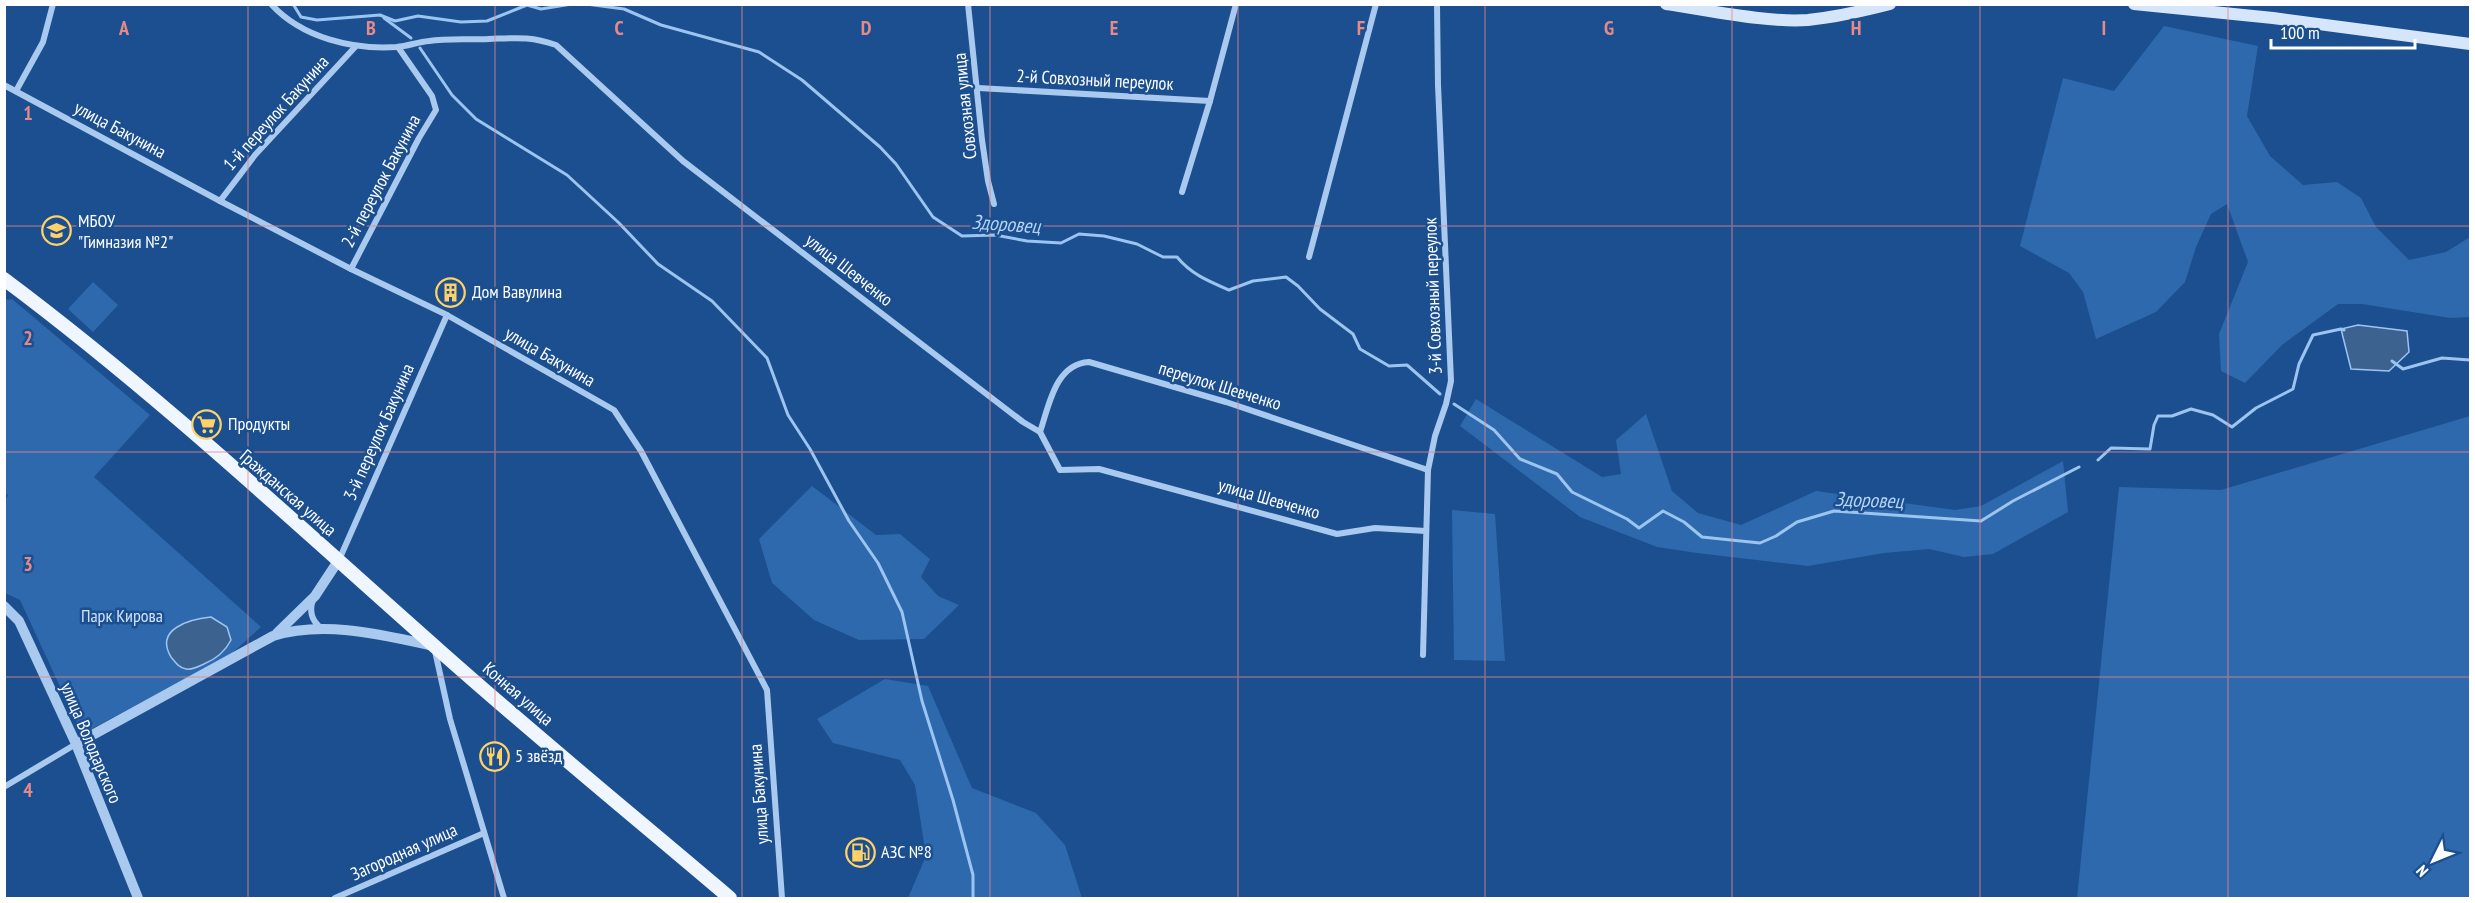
<svg xmlns="http://www.w3.org/2000/svg" width="2475" height="903" font-family="'PT Sans Narrow',sans-serif">
<rect width="100%" height="100%" fill="#1b4f8f"/>
<g fill="#2e69ad">
<polygon points="2164,26 2258,46 2247,116 2270,156 2303,185 2337,182 2361,198 2376,227 2409,260 2446,252 2470,237 2470,317 2450,318 2362,304 2338,304 2282,345 2245,383 2221,371 2219,334 2248,262 2227,204 2211,214 2196,247 2185,282 2156,312 2096,339 2083,292 2069,273 2020,246 2063,78 2114,91"/>
<polygon points="93,282 118,305 93,332 68,309"/>
<polygon points="5,298 8,300 12,299 150,415 94,477 261,627 230,655 82,734 20,600 5,593 4,503 8,495 4,492"/>
<polygon points="1476,399 1602,477 1621,474 1616,440 1646,414 1672,491 1698,513 1741,525 1816,491 1955,510 1981,506 2063,461 2068,512 1993,554 1964,557 1929,549 1884,553 1808,566 1697,553 1657,547 1580,517 1460,426"/>
<polygon points="2470,416 2470,898 2077,898 2119,487 2221,490"/>
<polygon points="812,486 876,535 900,534 930,559 921,577 938,596 959,605 924,639 859,640 814,620 772,583 759,539"/>
<polygon points="1452,510 1495,514 1505,661 1454,660"/>
<polygon points="885,679 928,686 972,788 1036,813 1065,845 1082,898 908,898 926,856 915,785 900,760 833,743 817,719"/>
</g>
<g fill="#3c6290" stroke="#9cc4f0" stroke-width="1.5">
<polygon points="2358,325 2407,331 2409,352 2389,371 2351,369 2341,329"/>
<path d="M211,617L227,627L231,640C225,652 216,659 204,664C198,667 192,670 186,669C179,668 175,662 171,657C154,629 190,619 211,617Z"/>
</g>
<g fill="none" stroke-linecap="round" stroke-linejoin="round">
<g stroke="#9cc4f0" stroke-width="3">
<polyline points="293,4 301,17 317,20 380,15 395,21 418,16 461,22 487,21 527,5 541,9 572,4"/>
<path d="M586,4L624,9L661,25L759,52L802,80L880,147L896,164L933,217L962,236L995,235L1027,241L1061,243L1079,234L1104,236L1137,244L1163,257H1177C1191,274 1208,281 1229,290L1253,281L1286,277L1298,286L1320,309L1353,334L1360,349L1389,366L1407,365L1440,394"/>
<polyline points="384,18 411,38"/>
<polyline points="420,48 452,95 476,119 567,175 619,223 658,264 712,301 767,358 788,415 810,449 849,521 878,563 902,612 922,701 953,800 973,875 973,898"/>
<polyline points="2392,361 2403,369 2442,358 2470,360"/>
<polyline points="1454,404 1494,430 1520,459 1557,474 1572,492 1627,519 1639,528 1663,511 1684,522 1702,537 1760,543 1776,536 1797,522 1834,511 1981,521 2013,501 2079,467"/>
<polyline points="2098,460 2111,448 2150,449 2154,425 2158,416 2172,416 2191,409 2213,415 2232,427 2256,408 2293,389 2299,364 2313,335 2341,329 2344,330"/>
</g>
<g stroke="#a9c9ee" stroke-width="6">
<path d="M271,4C302,38 353,50 397,47C408,46 418,42 429,41C448,38 469,40 489,39C516,38 530,36 556,45L683,161L1023,422L1040,432L1060,470L1099,469L1337,534L1375,528L1426,531"/>
<polyline points="968,4 982,140 988,181 994,204"/>
<polyline points="4,85 220,201 351,269 447,315 614,410 641,451 767,690 782,898"/>
<polyline points="978,88 1210,101"/>
<polyline points="16,91 43,42 53,4"/>
<polyline points="1182,192 1210,101 1236,4"/>
<polyline points="220,201 255,155 356,46"/>
<polyline points="1309,257 1376,4"/>
<polyline points="351,269 419,138 436,110 432,96 398,47"/>
<path d="M1040,432C1049,406 1055,364 1089,362L1226,402L1428,470"/>
<polyline points="339,560 447,315"/>
<path d="M313,600C309,611 311,620 321,628"/>
<polyline points="435,651 450,719 504,898"/>
<polyline points="1423,655 1428,470 1435,436 1446,404 1451,381 1438,85 1437,4"/>
<polyline points="4,787 76,744"/>
<polyline points="335,898 484,833"/>
</g>
<g stroke="#a9c9ee" stroke-width="10">
<polyline points="4,606 19,621 76,744 138,898"/>
<polyline points="277,633 315,596 338,561"/>
<path d="M76,744L273,636C324,620 383,635 434,646"/>
</g>
<g stroke="#d6e6fa" stroke-width="12">
<path d="M1666,4C1708,10 1767,23 1808,20C1836,17 1863,11 1890,4"/>
<polyline points="2134,4 2273,18 2470,44"/>
</g>
<path stroke="#f0f6ff" stroke-width="14" d="M4,279C154,391 291,519 431,643C528,730 630,813 730,898"/>
</g>
<path fill="none" stroke="#e88989" stroke-width="1.5" stroke-opacity="0.55" d="M248,4V898M495,4V898M742,4V898M990,4V898M1238,4V898M1485,4V898M1732,4V898M1980,4V898M2228,4V898M4,226H2470M4,452H2470M4,677H2470"/>
<defs>
<symbol id="school-ring" viewBox="-11 -11 22 22"><circle r="9.5" fill="#1b4f8f" stroke="#ffd166" stroke-width="1.5"/><path d="M0-5L7-2L0 1L-7-2ZM-4 1L0 2.5L4 1V4Q0 6-4 4Z" fill="#ffd166"/></symbol>
<symbol id="building-ring" viewBox="-11 -11 22 22"><circle r="9.5" fill="#1b4f8f" stroke="#ffd166" stroke-width="1.5"/><path d="M-4-6H4V6H1V3H-1V6H-4ZM-2.5-4.3h1.7v1.8h-1.7ZM.8-4.3h1.7v1.8H.8ZM-2.5-1h1.7V.8h-1.7ZM.8-1h1.7V.8H.8Z" fill="#ffd166"/></symbol>
<symbol id="supermarket-ring" viewBox="-11 -11 22 22"><circle r="9.5" fill="#1b4f8f" stroke="#ffd166" stroke-width="1.5"/><path d="M-6-5.5h2.5l.6 2H6L4.5 2H-2.5L-4.4-4H-6ZM-1.5 3.2a1.3 1.3 0 1 0 .1 0ZM3 3.2a1.3 1.3 0 1 0 .1 0Z" fill="#ffd166"/></symbol>
<symbol id="restaurant-ring" viewBox="-11 -11 22 22"><circle r="9.5" fill="#1b4f8f" stroke="#ffd166" stroke-width="1.5"/><path d="M-5-6h1v4h1v-4h1v4h1v-4h1v5L-1.5 .5V6h-2V.5L-5-1ZM5-6V6H3V1.5H1.5Q1.5-4 5-6Z" fill="#ffd166"/></symbol>
<symbol id="fuel-ring" viewBox="-11 -11 22 22"><circle r="9.5" fill="#1b4f8f" stroke="#ffd166" stroke-width="1.5"/><path d="M-5.5-6h7V0h2V4h1.3V-2.5L3-4.5l.8-.8L6-3V5H2.5V1h-1V6h-7ZM-4.2-4.7v3.2H.2V-4.7Z" fill="#ffd166"/></symbol>
</defs>
<g fill-rule="evenodd">
<use href="#school-ring" x="40" y="214" width="33" height="33"/>
<use href="#building-ring" x="434" y="276" width="33" height="33"/>
<use href="#supermarket-ring" x="190" y="408" width="33" height="33"/>
<use href="#restaurant-ring" x="478" y="740" width="33" height="33"/>
<use href="#fuel-ring" x="844" y="836" width="33" height="33"/>
</g>
<g text-anchor="middle" stroke-width="5" stroke-linejoin="round" paint-order="stroke">
<g font-size="18" fill="#fff" stroke="#1b4f8f">
<text transform="translate(1095 80) rotate(3)" y="6">2-й Совхозный переулок</text>
<text transform="translate(965 106) rotate(-96)" y="6">Совхозная улица</text>
<text transform="translate(276 113) rotate(-48)" y="6">1-й переулок Бакунина</text>
<text transform="translate(120 130) rotate(28)" y="6">улица Бакунина</text>
<text transform="translate(381 181) rotate(-62)" y="6">2-й переулок Бакунина</text>
<text transform="translate(849 270) rotate(38)" y="6">улица Шевченко</text>
<text transform="translate(1433 296) rotate(-92)" y="6">3-й Совхозный переулок</text>
<text transform="translate(550 357) rotate(30)" y="6">улица Бакунина</text>
<text transform="translate(1220 386) rotate(17)" y="6">переулок Шевченко</text>
<text transform="translate(379 432) rotate(-66)" y="6">3-й переулок Бакунина</text>
<text transform="translate(288 493) rotate(41)" y="6">Гражданская улица</text>
<text transform="translate(1269 499) rotate(16)" y="6">улица Шевченко</text>
<text transform="translate(518 694) rotate(41)" y="6">Конная улица</text>
<text transform="translate(91 743) rotate(67)" y="6">улица Володарского</text>
<text transform="translate(759 794) rotate(-94)" y="6">улица Бакунина</text>
<text transform="translate(404 852) rotate(-24)" y="6">Загородная улица</text>
</g>
<g font-size="18" fill="#fff" stroke="#1b4f8f" text-anchor="start">
<text x="78" y="227">МБОУ<tspan x="78" dy="21">"Гимназия №2"</tspan></text>
<text x="472" y="298">Дом Вавулина</text>
<text x="228" y="430">Продукты</text>
<text x="515" y="762">5 звёзд</text>
<text x="881" y="858">АЗС №8</text>
</g>
<g font-size="18" fill="#cfe3fa" stroke="#1b4f8f">
<text x="122" y="622">Парк Кирова</text>
</g>
<g font-size="20" font-style="italic" fill="#b5d3f5" stroke="#1b4f8f">
<text transform="translate(1006 224) rotate(4)" y="7">Здоровец</text>
<text transform="translate(1869 500) rotate(2)" y="7">Здоровец</text>
</g>
</g>
<g font-size="20" text-anchor="middle" font-weight="bold" fill="#e88989" stroke="#1b4f8f" stroke-width="5" stroke-linejoin="round" paint-order="stroke">
<text x="124" y="35">A</text>
<text x="371" y="35">B</text>
<text x="619" y="35">C</text>
<text x="866" y="35">D</text>
<text x="1114" y="35">E</text>
<text x="1361" y="35">F</text>
<text x="1609" y="35">G</text>
<text x="1856" y="35">H</text>
<text x="2104" y="35">I</text>
<text x="28" y="120">1</text>
<text x="28" y="345">2</text>
<text x="28" y="571">3</text>
<text x="28" y="797">4</text>
</g>
<rect width="2475" height="903" fill="none" stroke="#ffffff" stroke-width="12"/>
<g transform="translate(2433 861) rotate(227)" stroke="#1b4f8f" stroke-width="4.5" paint-order="stroke">
<path d="M0-4.5L10 22L0 15L-10 22Z" fill="#ffffff"/>
<text y="-9" font-size="16" font-weight="bold" text-anchor="middle" fill="#ffffff">N</text>
</g>
<path d="M2271 39v9h144v-9" fill="none" stroke="#ffffff" stroke-width="3"/>
<text x="2280" y="39" font-size="18" fill="#ffffff" stroke="#1b4f8f" stroke-width="4.5" paint-order="stroke">100 m</text>
</svg>
